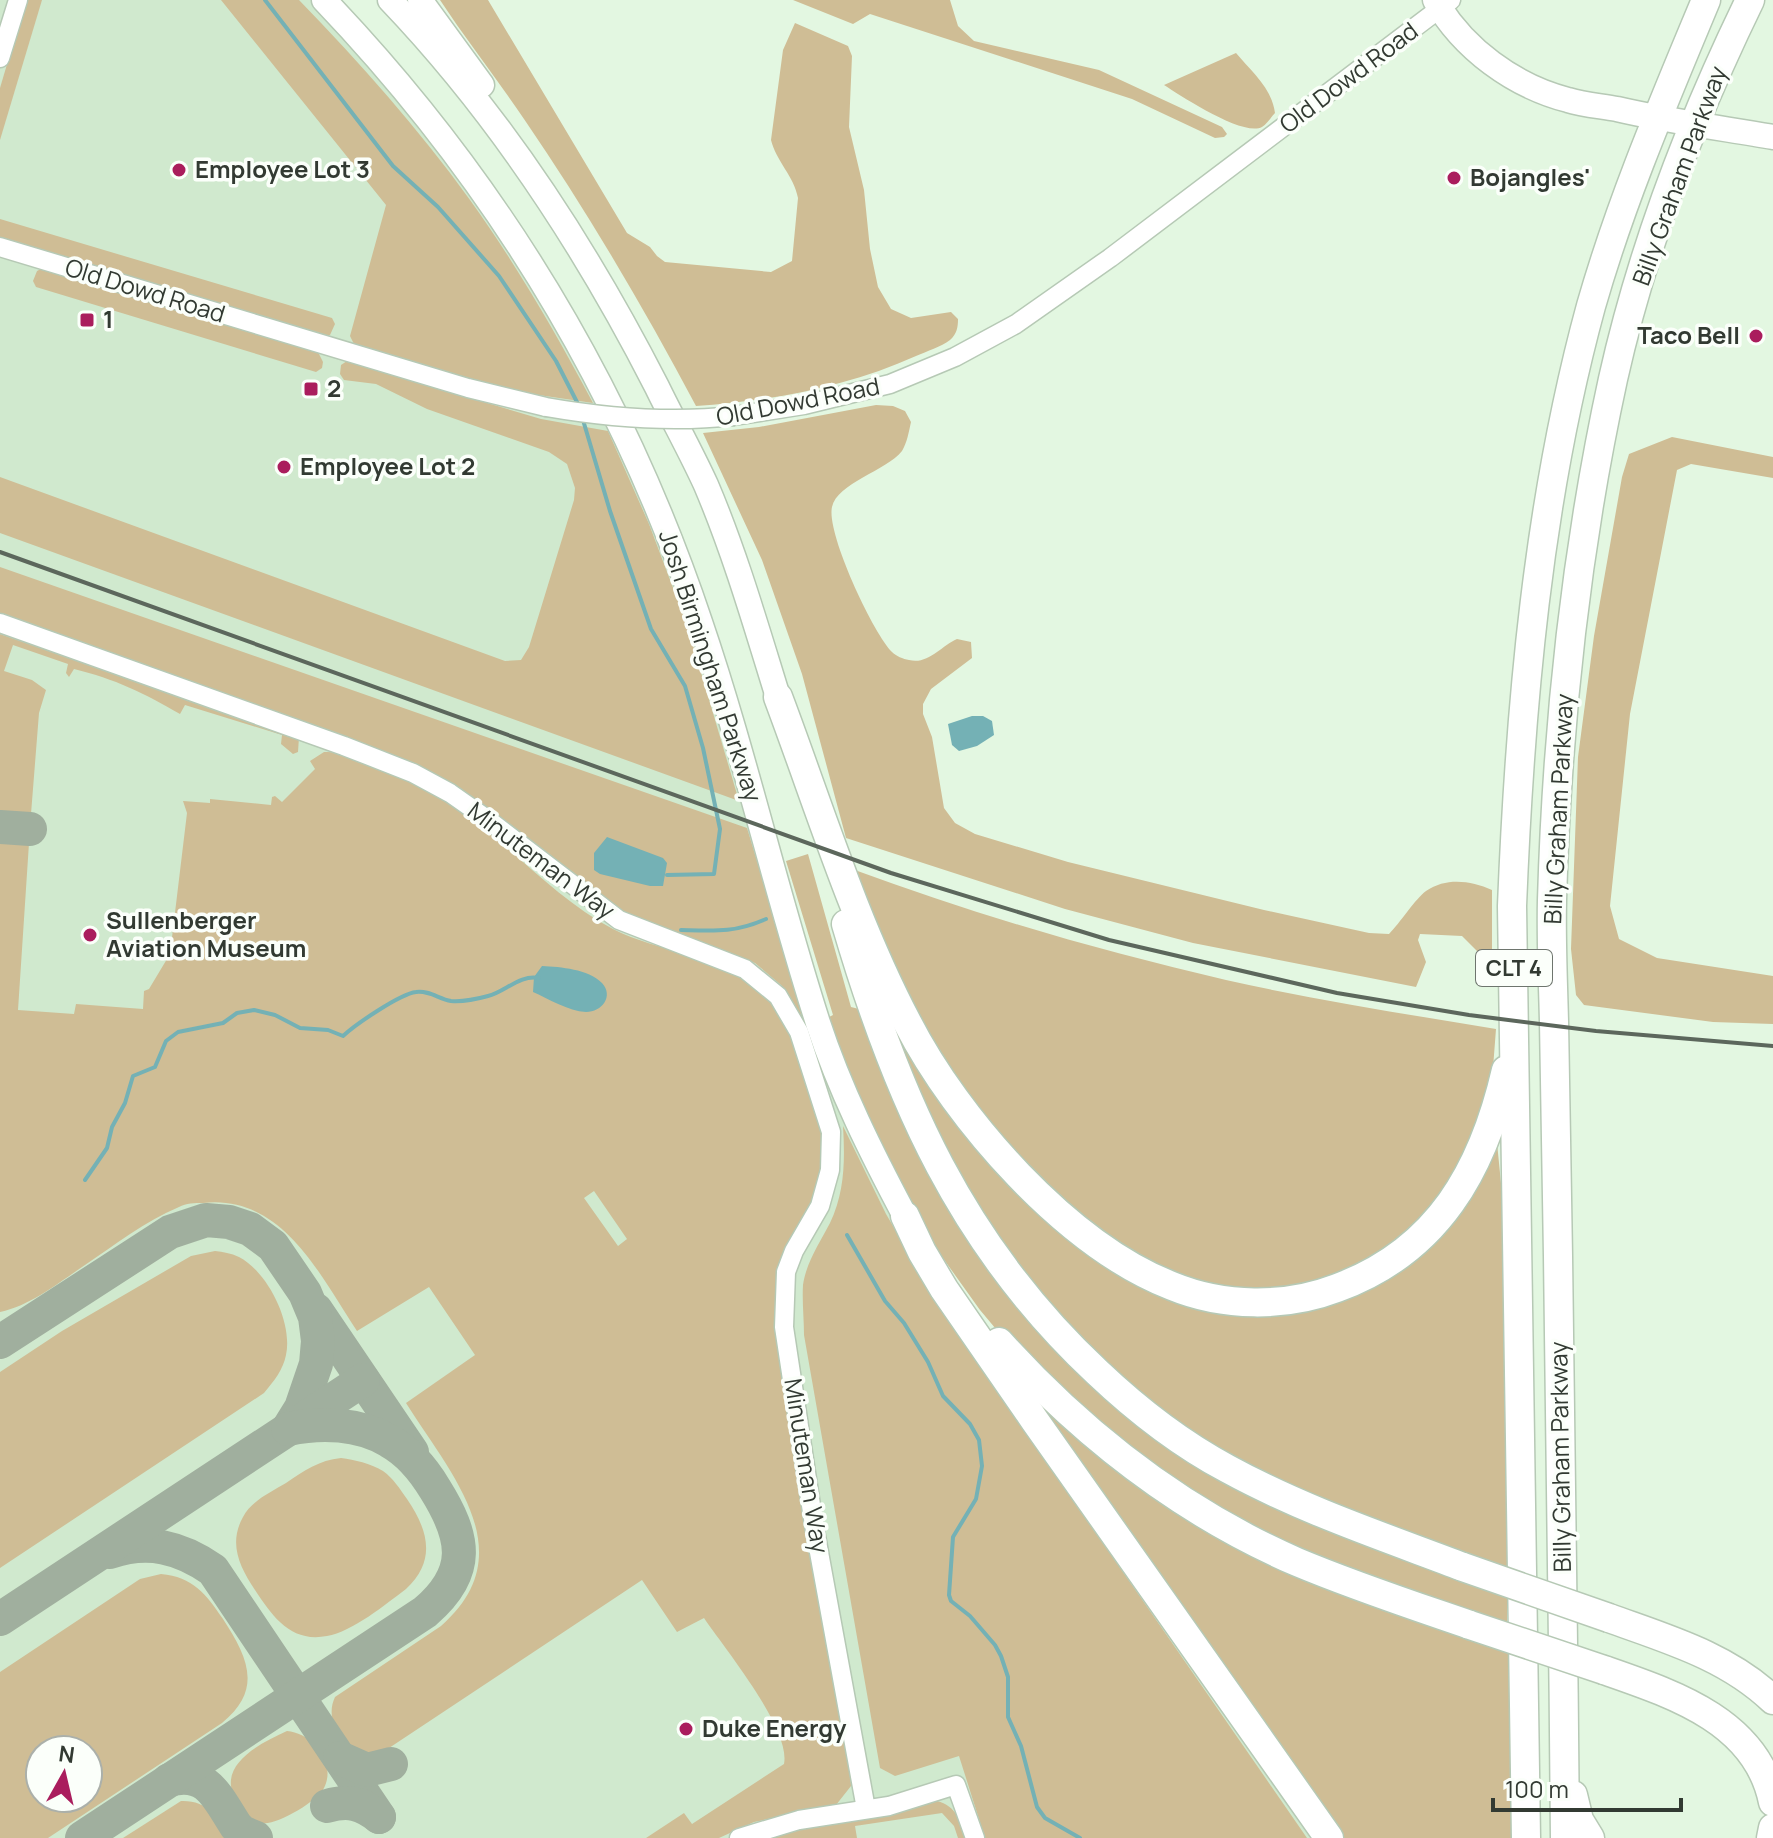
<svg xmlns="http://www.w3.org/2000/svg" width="1773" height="1838" font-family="Manrope,sans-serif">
<rect width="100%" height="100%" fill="#e3f7e1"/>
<path fill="#d0e9ce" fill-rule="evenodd" d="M0,0H324L461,159L640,468L819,1024L905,1216L1329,1838H0ZM40,1750H88V1798H40Z"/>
<g fill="#cfbd95" fill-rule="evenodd">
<polygon points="26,0 42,0 0,140 0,88"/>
<path d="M221,0H299C360,63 419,129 470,200C516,264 556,333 593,403L504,390L355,346L350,336L386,205Z"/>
<path d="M440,0H488L627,233L650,247L657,256L665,262L771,272L792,261L798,198C794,176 776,161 771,140L783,50L795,23L848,46L852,56L849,127L864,190L870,249L878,287L891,309L911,318L951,312L958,319C958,327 957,334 950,340C941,347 927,351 916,356C847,387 771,401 696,406C644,308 587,211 524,119C497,79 467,41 440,0Z"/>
<polygon points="793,0 950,0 958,26 974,41 1099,70 1222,127 1227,134 1224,137 1215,138 1132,99 870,14 853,24"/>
<path d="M1236,53C1251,71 1272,88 1275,113C1271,117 1267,124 1262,127C1243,137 1181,96 1164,85Z"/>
<polygon points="0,219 332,318 335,324 330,335 324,336 0,240"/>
<polygon points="43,268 318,352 323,362 322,368 316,372 36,287 33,281 37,271"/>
<polygon points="347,361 541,419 608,431 649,524 687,625 739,801 0,533 0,477 505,661 521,660 529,647 574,500 575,488 567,464 549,452 427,409 376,384 344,380 340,374 341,365"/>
<path d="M876,405L893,406L905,411L911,422C909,431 907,443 902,451C886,471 837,483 832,507C826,533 873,633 892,652C896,656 903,659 909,660C928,665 941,646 957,639L971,642L972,658L931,689L923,704V714L932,737L944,808L955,823L975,834L1068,862L1264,910L1369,933L1389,934C1400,923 1416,898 1426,891C1447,877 1471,881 1492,890V958L1487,961L1462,936L1420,934L1418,940L1426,962L1416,987L1193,943L1065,909L846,838L802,674L762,560L703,433L759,427Z"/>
<polygon points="1672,437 1773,457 1773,478 1691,464 1677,470 1630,714 1610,906 1619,939 1657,958 1773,976 1773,1024 1713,1022 1584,1005 1576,995 1571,949 1578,757 1594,636 1622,477 1629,454"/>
<polygon points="0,567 747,828 807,1025 781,985 755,963 621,915 494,813 0,615"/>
<path d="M0,634L299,737L298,752L293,754L281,744L282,735L185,705L180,714C144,693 115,679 74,669L69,677L66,673L68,664L13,645L4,671L32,680L46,690L39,713L31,814L0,812Z"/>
<path d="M324,752C343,751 358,759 376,766C402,776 429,786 452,803C507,842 553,897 613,929C659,953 719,953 758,988C788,1015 809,1079 820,1118C833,1164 809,1209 791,1251C787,1261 780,1273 777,1284C774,1302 776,1321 777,1338L849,1752L851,1786L836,1805L754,1822L719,1838H646L684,1813L692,1824L784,1764C791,1729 725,1649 704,1618L677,1632L642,1580L383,1752C353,1761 321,1726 335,1697L441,1626C525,1553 450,1473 406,1403L475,1355L429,1287L357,1331C320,1275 282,1194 203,1203C195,1203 186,1203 179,1207C145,1221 115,1245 85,1265C58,1283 32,1305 0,1312V841L29,843L18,1010L74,1014L76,1004L143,1009L144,991L149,989L170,954L187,813L183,801L210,803V799L271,805L272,797L275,796L282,802L315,769L310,761ZM594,1191L627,1239L618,1246L584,1198Z"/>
<polygon points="808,854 851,1007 859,1009 883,1073 1111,1397 1507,1597 1507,1628 1346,1574 1180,1490 1011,1347 980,1310 925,1233 861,1112 827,1018 833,1015 786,861"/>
<path d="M852,869C974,914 1100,951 1226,980C1315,1000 1406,1014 1496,1029L1493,1068L1475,1147L1409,1239L1326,1284L1241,1293L1159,1272L1055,1199L932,1053Z"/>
<polygon points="876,1000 984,1148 1199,1302 1380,1276 1497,1143 1503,1203 1508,1573 1440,1551 1227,1458 1136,1392 1058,1320 959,1186"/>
<path d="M843,1126L886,1214L946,1316L1307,1838H985L959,1756L895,1776L880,1768L804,1335C804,1319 802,1301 803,1285C806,1263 820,1242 830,1223C845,1192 845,1159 843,1126Z"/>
<path d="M215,1251C223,1252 231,1253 239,1257C268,1272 293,1323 286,1355C283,1370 274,1381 264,1393L0,1568V1372L62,1331L191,1256Z"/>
<polygon points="1047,1407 1137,1478 1508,1646 1513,1838 1338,1838 1044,1410"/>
<path d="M341,1458C355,1460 370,1463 383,1471C393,1478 400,1489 407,1499C428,1530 437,1560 406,1589C386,1604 352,1632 327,1636C291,1643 273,1617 255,1590C240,1567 228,1544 243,1517C251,1501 271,1492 286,1483C304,1471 319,1460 341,1458Z"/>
<path d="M161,1574C193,1577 206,1594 223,1619C247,1656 264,1689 222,1723L48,1838H0V1672L140,1579ZM88,1750V1798H40V1750Z"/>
<path d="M287,1731C312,1733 337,1762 324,1788C318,1801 276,1826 262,1823C251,1820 245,1813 239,1804C212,1768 258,1744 287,1731Z"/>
<path d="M181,1801C206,1800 219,1816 225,1838H123Z"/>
<path d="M937,1801C956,1806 961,1821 967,1838H958L954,1826L942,1813L855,1826L857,1838H758L785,1830L888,1815Z"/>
</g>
<g fill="#74b1b5">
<polygon points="972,716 983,716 992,721 994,735 977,746 959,751 952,745 948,724"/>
<polygon points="607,837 663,858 667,863 663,886 650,886 600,874 594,870 594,853"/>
<path d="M542,966C561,967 588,969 602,983C614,996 602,1012 586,1012C568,1011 549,999 533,992L534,977Z"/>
</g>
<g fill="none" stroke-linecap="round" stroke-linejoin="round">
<g stroke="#74b1b5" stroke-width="4">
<polyline points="265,0 393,166 438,207 499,276 556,361 580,408"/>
<polyline points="583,420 610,511 651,629 685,686 703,748 720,829 714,874 667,875"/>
<path d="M681,930C714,931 735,933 766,919"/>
<path d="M85,1180L107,1148L112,1127L125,1103L133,1076L155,1067L166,1041L178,1032L223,1023L237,1013L254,1010L275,1015L300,1028L328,1030L343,1036C356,1024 400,994 416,992C429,990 439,999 451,1001C462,1002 477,999 488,996C505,992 520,974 539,978"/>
<polyline points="847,1235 885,1301 904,1323 928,1362 943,1396 970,1424 979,1440 982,1466 976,1499 953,1537 949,1595 951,1601 970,1616 995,1645 1001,1656 1008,1677 1008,1717 1021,1746 1037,1807 1045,1818 1080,1838"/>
</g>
<g stroke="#a0af9e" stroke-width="34">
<polyline points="0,827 30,829"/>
<polyline points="316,1310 412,1452"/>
<polyline points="0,1342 170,1232 206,1220 229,1222 250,1229 273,1246 305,1293 315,1317 318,1341 316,1364 301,1408 288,1429"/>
<path d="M110,1552C148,1539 180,1547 213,1570L379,1817"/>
<polyline points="0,1619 363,1380"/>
<polyline points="340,1758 367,1770 391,1764"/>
<path d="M169,1780C208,1769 218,1799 236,1826L242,1832L256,1838"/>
<path d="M327,1806C348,1800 362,1803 379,1817"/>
<path d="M82,1838L425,1612C472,1572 465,1537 435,1489C423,1469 409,1452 389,1441C359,1423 321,1422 288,1429"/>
</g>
<defs>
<g id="minor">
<polyline points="0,58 18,0"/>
<polyline points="0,247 468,388 546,407"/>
<polyline points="734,416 804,405 890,384 955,357 1016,324 1110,258 1451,0"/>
<polyline points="0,623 344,746 413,773 450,793 487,819 619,920 745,969 778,996 799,1032 831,1132 830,1170 820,1206 794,1251 786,1272 784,1327 814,1525 866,1809"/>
<polyline points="739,1838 799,1820 889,1806 956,1785 975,1838"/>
</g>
<g id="major">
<path d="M324,0C496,180 621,386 700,622C745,754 775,890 818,1023C840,1090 872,1154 905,1216"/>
<path d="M390,0C500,115 585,246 657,387C673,420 691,452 706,485C735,553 756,626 778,697"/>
<polyline points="420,0 482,85"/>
<path d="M1435,0C1463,49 1514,86 1568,100C1584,105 1601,106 1617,109C1668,121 1721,128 1773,137"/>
</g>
<g id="highway">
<path d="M778,697C819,806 853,919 907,1022C957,1120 1067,1245 1172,1286C1223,1307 1285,1308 1337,1288C1438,1251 1483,1170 1506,1070"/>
<path d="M846,924C897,1098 962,1246 1097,1372C1136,1409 1181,1444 1228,1469C1303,1510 1384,1537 1463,1567"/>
<polyline points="905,1216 922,1252 944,1289 1035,1421 1329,1838"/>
<path d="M999,1342C1083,1435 1182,1512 1297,1562C1354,1586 1412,1605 1470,1625"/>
<path d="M1609,1618C1667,1639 1727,1656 1773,1700"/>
<path d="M1604,1670C1673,1694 1757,1721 1773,1802"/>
<polyline points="1573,1795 1579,1820 1590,1838"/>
<path d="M1526,1838L1512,906C1520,705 1538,500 1591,306C1621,201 1664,101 1706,0"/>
<path d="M1565,1838C1563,1644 1562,1450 1558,1256C1557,1178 1555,1100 1554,1022C1553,981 1551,940 1552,900C1557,726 1576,549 1613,379C1642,249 1692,119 1750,0"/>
<polyline points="1771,1838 1773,1828"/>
</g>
</defs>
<use href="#minor" stroke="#b6c9b5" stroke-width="21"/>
<use href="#major" stroke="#b6c9b5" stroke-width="27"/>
<use href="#highway" stroke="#b6c9b5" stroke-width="31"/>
<use href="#minor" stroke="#fff" stroke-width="18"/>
<use href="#major" stroke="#fff" stroke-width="24"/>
<use href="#highway" stroke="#fff" stroke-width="28"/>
<polyline stroke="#5c675c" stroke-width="4" points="0,552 891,873 1109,940 1337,993 1469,1015 1596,1031 1773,1046"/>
<defs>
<path id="minor-bridge" d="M546,407C609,418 670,423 734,416"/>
<g id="highway-bridge">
<polyline points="1463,1567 1609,1618"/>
<polyline points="1470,1625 1604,1670"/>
</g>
</defs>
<use href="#minor-bridge" stroke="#b6c9b5" stroke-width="21" stroke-linecap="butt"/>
<use href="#highway-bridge" stroke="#b6c9b5" stroke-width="31" stroke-linecap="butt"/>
<use href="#minor-bridge" stroke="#fff" stroke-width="18"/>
<use href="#highway-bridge" stroke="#fff" stroke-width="28"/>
</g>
<g fill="#aa1d5d" stroke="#fbfffa" stroke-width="3">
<circle cx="179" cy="170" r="8"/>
<circle cx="1454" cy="178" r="8"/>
<rect x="79" y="312" width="16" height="16" rx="4"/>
<circle cx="1756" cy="336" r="8"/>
<rect x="303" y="381" width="16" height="16" rx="4"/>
<circle cx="284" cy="467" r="8"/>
<circle cx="90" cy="935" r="8"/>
<circle cx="686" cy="1729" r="8"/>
</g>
<g text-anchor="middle" stroke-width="7" stroke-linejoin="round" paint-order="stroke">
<rect fill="#fbfffa" stroke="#6e756e" stroke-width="2" x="1476" y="950" width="76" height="36" rx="6"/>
<g font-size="22" font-weight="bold" fill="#323a32">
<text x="1514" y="976">CLT 4</text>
</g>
<g font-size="24" fill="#323a32" stroke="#fbfffa">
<text transform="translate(1349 78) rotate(-37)" y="8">Old Dowd Road</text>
<text transform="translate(1680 176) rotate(-70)" y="8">Billy Graham Parkway</text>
<text transform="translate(145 291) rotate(17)" y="8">Old Dowd Road</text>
<text transform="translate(798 402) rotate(-11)" y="8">Old Dowd Road</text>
<text transform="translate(710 666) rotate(72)" y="8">Josh Birmingham Parkway</text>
<text transform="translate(1559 809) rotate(-87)" y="8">Billy Graham Parkway</text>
<text transform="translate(541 861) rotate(37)" y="8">Minuteman Way</text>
<text transform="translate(1561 1457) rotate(-91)" y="8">Billy Graham Parkway</text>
<text transform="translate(806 1466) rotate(81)" y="8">Minuteman Way</text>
</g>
<g font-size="24" font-weight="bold" fill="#323a32" stroke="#fbfffa" text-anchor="start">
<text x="195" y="178">Employee Lot 3</text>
<text x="1470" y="186">Bojangles'</text>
<text x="103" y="328">1</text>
<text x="1740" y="344" text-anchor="end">Taco Bell</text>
<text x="327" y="397">2</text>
<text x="300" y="475">Employee Lot 2</text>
<text x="106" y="929">Sullenberger<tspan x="106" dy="28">Aviation Museum</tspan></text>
<text x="702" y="1737">Duke Energy</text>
</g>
</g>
<g transform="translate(64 1774) rotate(8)"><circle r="38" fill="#fbfffa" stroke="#abb0aa" stroke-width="2"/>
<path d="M0-6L14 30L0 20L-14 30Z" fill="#aa1d5d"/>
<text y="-12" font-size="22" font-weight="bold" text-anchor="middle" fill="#323a32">N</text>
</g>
<path d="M1493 1798v12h188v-12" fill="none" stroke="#323a32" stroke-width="4"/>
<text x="1505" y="1798" font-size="24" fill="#323a32" stroke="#fbfffa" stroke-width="6" paint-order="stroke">100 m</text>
</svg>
